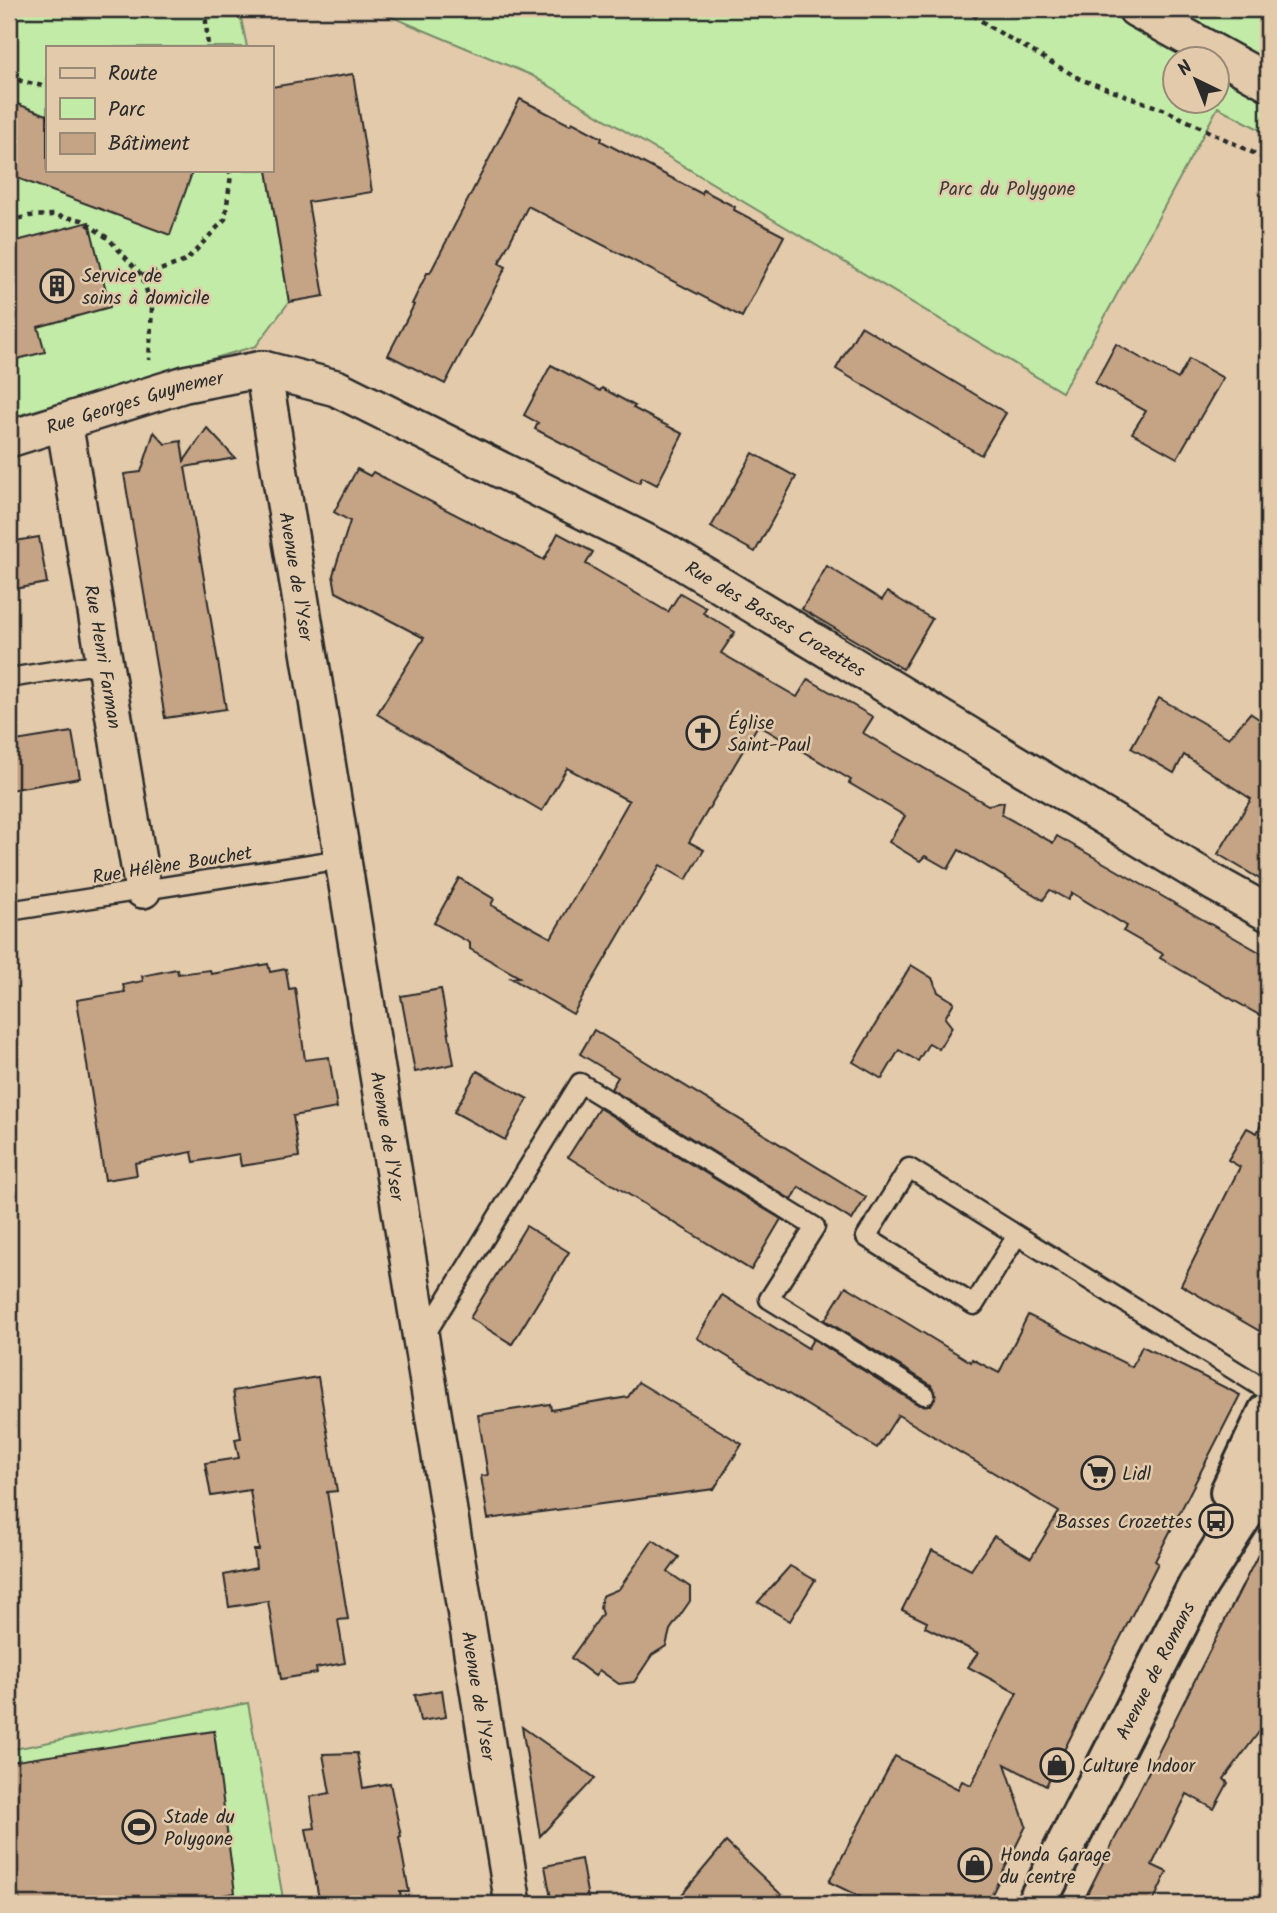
<svg xmlns="http://www.w3.org/2000/svg" width="1277" height="1913" font-family="Kalam,sans-serif">
<rect width="100%" height="100%" fill="#e2caab"/>
<filter id="ink" filterUnits="userSpaceOnUse"><feTurbulence type="fractalNoise" baseFrequency=".0143" numOctaves="2"/><feDisplacementMap in="SourceGraphic" scale="14" xChannelSelector="R" yChannelSelector="G"/><feConvolveMatrix kernelMatrix="1 2 1 2 8 2 1 2 1" color-interpolation-filters="sRGB"/></filter>
<g filter="url(#ink)">
<g fill="#c2eba7" stroke="#768b69" stroke-width="2" fill-rule="evenodd">
<polygon points="9,9 239,9 247,47 47,47 47,170 267,170 289,302 256,346 9,418"/>
<path d="M373,9H1268V134L1218,107L1102,322L1062,392L531,75ZM1176,60H1218V102H1176Z"/>
<polygon points="248,1703 284,1904 9,1904 9,1750"/>
</g>
<g fill="#c5a385" stroke="#2b2b2b" stroke-width="2">
<polygon points="353,74 372,192 308,202 324,296 289,302 267,170 271,170 271,87"/>
<polygon points="520,99 570,125 572,122 602,138 601,141 702,194 703,190 735,207 734,210 784,236 742,317 528,206 499,263 506,267 445,384 388,355 414,305 412,304 427,273 430,273"/>
<polygon points="9,101 47,115 47,170 193,170 170,235 9,175"/>
<polygon points="89,222 110,307 38,327 45,352 9,361 9,243"/>
<polygon points="861,326 1006,413 981,455 836,369"/>
<polygon points="1116,344 1178,379 1189,359 1223,378 1177,458 1132,433 1146,411 1095,383"/>
<polygon points="551,365 600,391 602,388 635,406 633,408 683,434 657,485 642,477 639,483 535,429 538,423 524,415"/>
<polygon points="207,428 235,458 185,467 226,709 165,718 124,474 141,472 154,432 165,444 181,441 184,461"/>
<polygon points="753,453 796,477 755,552 711,527"/>
<polygon points="357,469 370,476 373,472 544,560 558,533 593,552 586,564 668,612 680,593 706,608 703,613 735,632 721,653 797,697 808,679 873,717 863,733 988,805 1004,802 1002,815 1053,843 1057,836 1268,957 1268,1020 1160,958 1163,954 1123,931 1127,926 1072,893 1068,900 1050,890 1043,900 959,850 948,869 925,856 920,861 889,842 905,816 849,783 851,780 758,725 689,842 704,850 686,880 660,865 573,1014 511,978 519,977 470,949 470,943 434,923 459,878 494,899 491,905 551,938 629,801 567,768 542,811 377,714 424,638 336,592 333,575 350,521 334,512"/>
<polygon points="39,537 47,583 9,590 9,542"/>
<polygon points="827,566 882,600 887,592 932,619 903,669 802,609"/>
<polygon points="1159,698 1229,738 1250,713 1268,725 1268,884 1218,854 1251,799 1184,755 1174,773 1131,748"/>
<polygon points="72,732 80,778 9,790 9,742"/>
<polygon points="268,964 270,972 286,969 289,989 295,988 305,1060 329,1057 337,1108 293,1116 299,1157 241,1166 239,1154 194,1162 192,1152 135,1163 137,1175 105,1180 77,1000 125,992 123,985 143,981 142,976 177,969 178,974 210,970 211,974"/>
<polygon points="911,965 932,978 938,992 954,1002 945,1018 952,1027 939,1049 929,1043 918,1061 899,1050 882,1079 853,1062"/>
<polygon points="441,989 454,1064 415,1072 401,996"/>
<polygon points="594,1030 866,1197 852,1220 799,1187 792,1200 611,1089 618,1077 580,1054"/>
<polygon points="477,1071 528,1099 505,1140 454,1112"/>
<polygon points="599,1108 781,1219 751,1270 568,1157"/>
<polygon points="1268,1111 1268,1336 1181,1285 1240,1167 1228,1160 1247,1128 1257,1133"/>
<polygon points="526,1226 569,1252 512,1344 470,1318"/>
<polygon points="846,1286 971,1362 972,1359 999,1373 1028,1315 1132,1367 1142,1346 1240,1395 1155,1561 1158,1563 1046,1786 1005,1764 1026,1826 987,1904 875,1904 829,1882 895,1756 958,1789 962,1781 971,1785 1017,1693 968,1667 978,1653 925,1627 927,1622 902,1610 932,1550 971,1570 994,1536 1031,1558 1059,1512 898,1415 877,1448 697,1338 722,1295 808,1348 813,1339 919,1405 931,1405 936,1395 931,1385 825,1320"/>
<polygon points="318,1377 337,1491 327,1492 348,1619 338,1620 345,1663 316,1668 317,1673 281,1679 268,1601 229,1607 224,1575 256,1568 254,1550 259,1550 250,1490 211,1496 205,1463 239,1458 235,1439 241,1438 233,1391"/>
<polygon points="638,1382 742,1444 714,1489 488,1519 481,1476 488,1475 478,1415 550,1404 551,1410 628,1397"/>
<polygon points="1268,1535 1268,1720 1224,1779 1228,1783 1214,1809 1187,1794 1152,1865 1167,1872 1152,1904 1082,1904"/>
<polygon points="653,1540 679,1557 668,1572 690,1587 690,1601 670,1630 666,1646 652,1655 634,1682 619,1684 599,1670 595,1676 571,1658 602,1614 600,1608 602,1596 619,1589"/>
<polygon points="790,1566 815,1580 790,1621 758,1602"/>
<polygon points="442,1690 446,1717 420,1721 415,1695"/>
<polygon points="522,1727 595,1778 540,1836"/>
<polygon points="214,1731 235,1893 165,1904 20,1904 9,1836 9,1762"/>
<polygon points="357,1753 363,1788 390,1783 401,1836 399,1837 409,1892 400,1892 402,1904 320,1904 306,1829 315,1828 310,1797 330,1793 323,1754"/>
<polygon points="726,1842 791,1904 674,1904"/>
<polygon points="581,1859 589,1904 552,1904 545,1866"/>
</g>
<g fill="none" stroke-linecap="round" stroke-linejoin="round">
<defs>
<g id="lane">
<polyline points="9,678 103,663"/>
<polyline points="9,911 342,859"/>
<polyline points="1017,1235 974,1305 866,1237 909,1168 1268,1391"/>
<polyline points="423,1338 580,1083 815,1227 769,1299 925,1395"/>
</g>
<g id="street">
<polyline points="1136,9 1268,82"/>
<path id="s1" d="M263,369L513,1904"/>
<path id="s2" d="M64,422L143,890"/>
<path id="s3" d="M9,439L185,384L263,369L336,388L664,551L1214,883L1268,913"/>
</g>
<g id="secondary">
<polyline points="1230,1492 1268,1412"/>
<path id="s4" d="M1036,1904L1198,1585L1244,1513L1268,1467"/>
</g>
</defs>
<use href="#lane" stroke="#2b2b2b" stroke-width="23"/>
<use href="#street" stroke="#2b2b2b" stroke-width="40"/>
<use href="#secondary" stroke="#2b2b2b" stroke-width="44"/>
<g stroke="#2b2b2b" stroke-width="4.5" stroke-dasharray="5 5" stroke-linecap="butt">
<polyline points="205,9 208,47"/>
<polyline points="965,9 990,27 1080,79 1165,110 1268,160"/>
<polyline points="9,75 21,81 47,87"/>
<polyline points="9,221 29,216 53,215 82,220 109,239 142,276 152,308 149,360"/>
<polyline points="142,276 186,261 225,219 231,175 229,170"/>
</g>
<use href="#lane" stroke="#e2caab" stroke-width="18"/>
<use href="#street" stroke="#e2caab" stroke-width="35"/>
<use href="#secondary" stroke="#e2caab" stroke-width="38"/>
</g>
</g>
<defs>
<symbol id="building-ring" viewBox="-11 -11 22 22"><circle r="9.5" fill="#e2caab" stroke="#2b2b2b" stroke-width="1.5"/><path d="M-4-6H4V6H1V3H-1V6H-4ZM-2.5-4.3h1.7v1.8h-1.7ZM.8-4.3h1.7v1.8H.8ZM-2.5-1h1.7V.8h-1.7ZM.8-1h1.7V.8H.8Z" fill="#2b2b2b"/></symbol>
<symbol id="church-ring" viewBox="-11 -11 22 22"><circle r="9.5" fill="#e2caab" stroke="#2b2b2b" stroke-width="1.5"/><path d="M-1.2-6h2.4v3.5h3.3v2.4h-3.3V6h-2.4V-.1h-3.3v-2.4h3.3Z" fill="#2b2b2b"/></symbol>
<symbol id="supermarket-ring" viewBox="-11 -11 22 22"><circle r="9.5" fill="#e2caab" stroke="#2b2b2b" stroke-width="1.5"/><path d="M-6-5.5h2.5l.6 2H6L4.5 2H-2.5L-4.4-4H-6ZM-1.5 3.2a1.3 1.3 0 1 0 .1 0ZM3 3.2a1.3 1.3 0 1 0 .1 0Z" fill="#2b2b2b"/></symbol>
<symbol id="bus-ring" viewBox="-11 -11 22 22"><circle r="9.5" fill="#e2caab" stroke="#2b2b2b" stroke-width="1.5"/><path d="M-5-6H5V4H4V6H2V4H-2V6H-4V4H-5ZM-3.5-4V0h7V-4ZM-3.5 1.2v1.5H-2V1.2ZM2 1.2v1.5H3.5V1.2Z" fill="#2b2b2b"/></symbol>
<symbol id="shop-ring" viewBox="-11 -11 22 22"><circle r="9.5" fill="#e2caab" stroke="#2b2b2b" stroke-width="1.5"/><path d="M-5-2.5h2.3a2.7 3.5 0 0 1 5.4 0H5L5.5 6h-11ZM-1.5-2.5h3a1.5 2.3 0 0 0-3 0Z" fill="#2b2b2b"/></symbol>
<symbol id="stadium-ring" viewBox="-11 -11 22 22"><circle r="9.5" fill="#e2caab" stroke="#2b2b2b" stroke-width="1.5"/><path d="M0-5a6.5 5 0 1 0 0 10a6.5 5 0 1 0 0-10ZM-3.5-1.8h7v3.6h-7Z" fill="#2b2b2b"/></symbol>
</defs>
<g fill-rule="evenodd">
<use href="#building-ring" x="38" y="267" width="38" height="38"/>
<use href="#church-ring" x="684" y="714" width="38" height="38"/>
<use href="#supermarket-ring" x="1079" y="1454" width="38" height="38"/>
<use href="#bus-ring" x="1197" y="1502" width="38" height="38"/>
<use href="#shop-ring" x="1038" y="1746" width="38" height="38"/>
<use href="#stadium-ring" x="120" y="1808" width="38" height="38"/>
<use href="#shop-ring" x="956" y="1846" width="38" height="38"/>
</g>
<g text-anchor="middle" stroke-width="5" stroke-linejoin="round" paint-order="stroke">
<g font-size="19" fill="#3a3e37" stroke="#e2caab">
<text x="1007" y="195">Parc du Polygone</text>
</g>
<g font-size="19" fill="#2b2b2b" stroke="#e2caab" text-anchor="start">
<text x="82" y="282">Service de<tspan x="82" dy="22">soins à domicile</tspan></text>
<text x="728" y="729">Église<tspan x="728" dy="22">Saint-Paul</tspan></text>
<text x="1122" y="1480">Lidl</text>
<text x="1192" y="1528" text-anchor="end">Basses Crozettes</text>
<text x="1082" y="1772">Culture Indoor</text>
<text x="164" y="1823">Stade du<tspan x="164" dy="22">Polygone</tspan></text>
<text x="1000" y="1861">Honda Garage<tspan x="1000" dy="22">du centre</tspan></text>
</g>
<g font-size="19" fill="#2b2b2b" stroke="#e2caab">
<text dy="7" stroke="none"><textPath href="#s3" startOffset="131">Rue Georges Guynemer</textPath></text>
<text dy="7" stroke="none"><textPath href="#s1" startOffset="210">Avenue de l'Yser</textPath></text>
<text dy="7" stroke="none"><textPath href="#s3" startOffset="836">Rue des Basses Crozettes</textPath></text>
<text dy="7" stroke="none"><textPath href="#s2" startOffset="238">Rue Henri Farman</textPath></text>
<text transform="translate(172 864) rotate(-9)" y="7">Rue Hélène Bouchet</text>
<text dy="7" stroke="none"><textPath href="#s1" startOffset="777">Avenue de l'Yser</textPath></text>
<text dy="7" stroke="none"><textPath href="#s4" startOffset="262">Avenue de Romans</textPath></text>
<text dy="7" stroke="none"><textPath href="#s1" startOffset="1344">Avenue de l'Yser</textPath></text>
</g>
</g>
<rect width="1277" height="1913" fill="none" stroke="#e2caab" stroke-width="35"/>
<rect x="18" y="18" width="1242" height="1878" fill="none" stroke="#2b2b2b" stroke-width="2.5" filter="url(#ink)"/>
<rect x="46" y="46" width="228" height="126" fill="#e2caab" stroke="#998a78" stroke-width="2"/>
<rect x="60" y="68" width="35" height="10" fill="#e2caab" stroke="#998a78" stroke-width="2"/>
<text x="108" y="80" font-size="21" fill="#2b2b2b">Route</text>
<rect x="60" y="98" width="35" height="21" fill="#c2eba7" stroke="#998a78" stroke-width="2"/>
<text x="108" y="116" font-size="21" fill="#2b2b2b">Parc</text>
<rect x="60" y="133" width="35" height="21" fill="#c5a385" stroke="#998a78" stroke-width="2"/>
<text x="108" y="150" font-size="21" fill="#2b2b2b">Bâtiment</text>
<g transform="translate(1196 80) rotate(317)"><circle r="33" fill="#e2caab" stroke="#998a78" stroke-width="2"/>
<path d="M0-5L12 26L0 18L-12 26Z" fill="#2b2b2b"/>
<text y="-10" font-size="19" font-weight="bold" text-anchor="middle" fill="#2b2b2b">N</text>
</g>
</svg>
